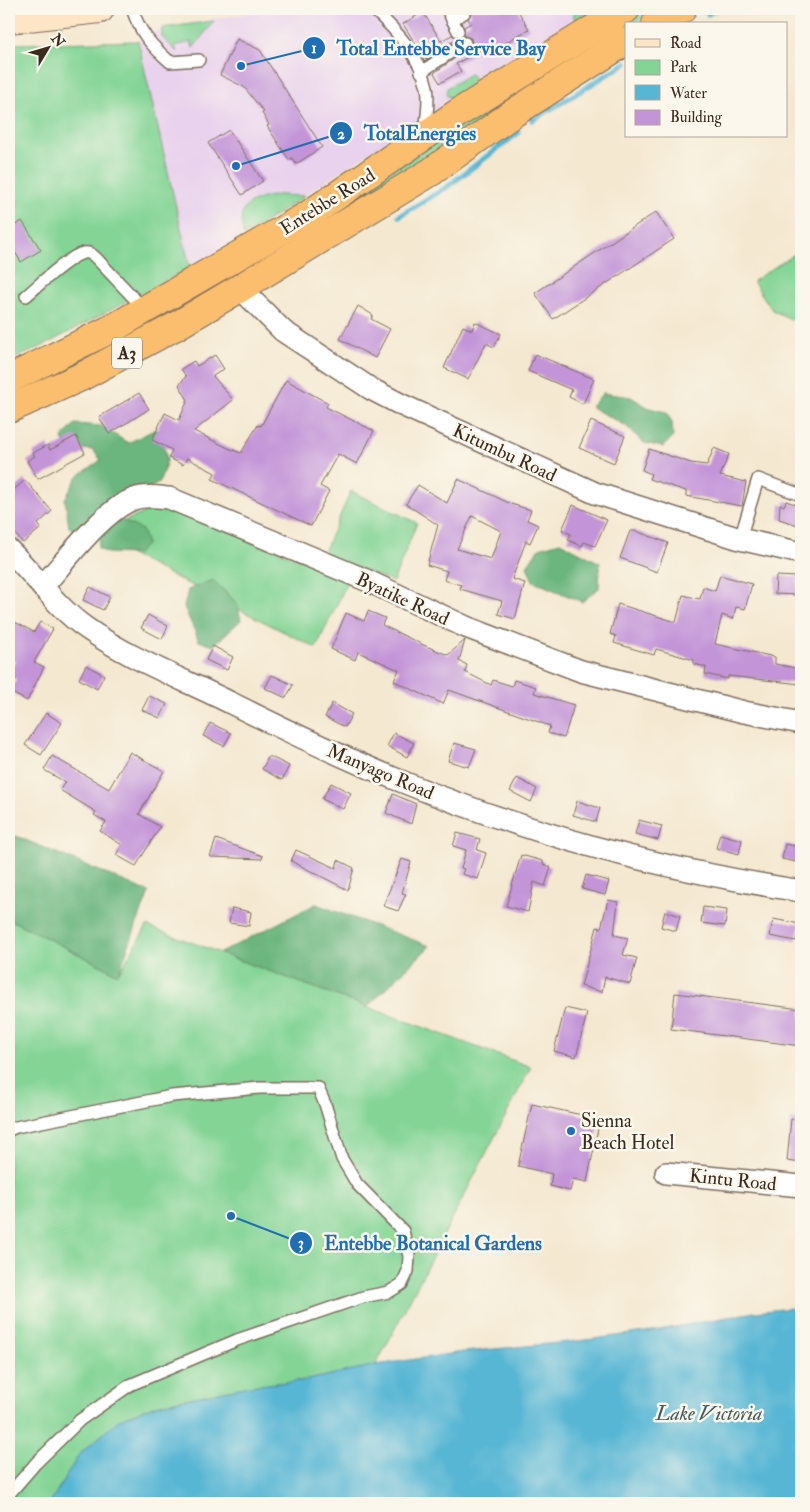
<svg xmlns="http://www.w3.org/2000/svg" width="810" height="1512" font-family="'IM FELL Double Pica',serif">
<rect width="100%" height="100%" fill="#fbf7ec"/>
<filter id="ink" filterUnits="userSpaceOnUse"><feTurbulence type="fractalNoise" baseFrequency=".02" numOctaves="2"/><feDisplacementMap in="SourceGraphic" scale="10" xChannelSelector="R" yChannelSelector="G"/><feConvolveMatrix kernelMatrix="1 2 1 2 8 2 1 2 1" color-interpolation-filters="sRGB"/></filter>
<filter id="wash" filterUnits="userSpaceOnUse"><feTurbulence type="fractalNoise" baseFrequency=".0096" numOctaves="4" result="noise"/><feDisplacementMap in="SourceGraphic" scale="20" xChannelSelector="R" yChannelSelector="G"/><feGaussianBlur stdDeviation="1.12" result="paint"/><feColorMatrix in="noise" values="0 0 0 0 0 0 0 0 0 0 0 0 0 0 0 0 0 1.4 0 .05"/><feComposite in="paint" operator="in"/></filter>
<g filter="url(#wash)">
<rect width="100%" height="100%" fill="#f4e8d0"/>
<polygon fill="#e9d2ed" points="273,9 571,9 577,24 361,158 244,236 190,268 149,110 138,41 162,28"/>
<g fill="#83d495" stroke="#5f7f5a">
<polygon points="571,9 597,9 577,24"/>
<polygon points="646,9 659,9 633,24 626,24 626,28 324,222 205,294 202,292"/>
<polygon points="214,21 193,48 191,42 175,46 177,52 162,37 162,28"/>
<polygon points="138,41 190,268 39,348 9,361 9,44"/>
<polygon points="470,74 477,81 476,85 452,99 446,95 447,88"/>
<path d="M278,195L305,196L244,236C235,204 251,200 278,195Z"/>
<polygon points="801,250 801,324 772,310 753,281"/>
<polygon points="351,491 417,523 393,582 323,554"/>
<polygon points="166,505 349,579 316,648 103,541 124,521"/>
<polygon points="9,919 118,974 147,926 531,1067 376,1365 308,1380 249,1386 156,1405 120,1419 79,1455 50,1503 9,1503"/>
</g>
<g fill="#6ab67e" stroke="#52704e">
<polygon points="603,393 631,397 649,408 666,412 672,422 673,437 663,447 644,443 626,426 591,407"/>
<polygon points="75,424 101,426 128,443 154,430 161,430 167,461 159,483 143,491 82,536 69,527 65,499 78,476 101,460 93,450 66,447 62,438"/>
<polygon points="121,520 142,530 147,544 137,554 107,553 98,548 100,534"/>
<polygon points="560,542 600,563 599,588 582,602 533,581 527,566 539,548"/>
<polygon points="213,580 237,603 241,620 213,646 199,641 184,607 188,590"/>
<polygon points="9,833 149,892 118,974 9,919"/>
<polygon points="316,904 430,946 367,1007 220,953"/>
</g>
<polygon fill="#56b6d4" stroke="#487079" points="801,1307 801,1503 50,1503 79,1455 120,1419 156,1405 249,1386 308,1380 376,1365 463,1352 579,1341 659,1330 754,1312"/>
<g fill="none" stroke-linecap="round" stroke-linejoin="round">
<g stroke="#56b6d4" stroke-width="5.5">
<polyline points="708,14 717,9"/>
<polyline points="533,120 626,63"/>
<polyline points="399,216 444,189 518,133"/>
</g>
</g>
<g id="blocks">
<g fill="#c395d8" fill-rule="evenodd">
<polygon points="470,9 517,9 529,29 490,52 486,46 456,64 461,71 440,83 434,73 472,46 471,38 464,36 464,27 471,23 468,19 471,13"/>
<polygon points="423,12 441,41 452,35 458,38 426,60 403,24"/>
<polygon points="237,39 260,50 322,147 296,164 292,158 289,160 267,126 269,125 262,113 264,112 244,87 220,75"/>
<polygon points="229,130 263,181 242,195 208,143"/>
<polygon points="656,212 674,239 553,319 535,293"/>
<polygon points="22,221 41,250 21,262 9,242 9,229"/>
<polygon points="358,306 373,315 371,319 390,329 375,358 340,339"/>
<polygon points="475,322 501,334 494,347 486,343 468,379 444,368 463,326 472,330"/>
<polygon points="535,354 594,379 583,404 569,397 572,390 528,371"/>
<polygon points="215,355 224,369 213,376 233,400 194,431 228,448 241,453 258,425 261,426 286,380 328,403 326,407 374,431 357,464 338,454 320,486 329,491 311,526 212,479 215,473 187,458 183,465 169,458 172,450 152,440 165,413 179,420 188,400 179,385 186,376 181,369 194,361 197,366"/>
<polygon points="139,393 149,409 109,434 99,417"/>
<polygon points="591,421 625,436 614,463 579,448"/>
<polygon points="76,436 85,453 38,479 27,461 35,456 33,453 48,445 50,450"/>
<polygon points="714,448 729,454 720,476 746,482 742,506 686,496 686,491 649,479 651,474 642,470 649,449 691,463 707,465"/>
<path d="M458,479L511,504L531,510L527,520L538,525L530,543L526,541L512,579L525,583L515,619L498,614L502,601L460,589L461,585L444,580L447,571L427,565L438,525L406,504L418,485L447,503ZM472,516L501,531L491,559L457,549Z"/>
<polygon points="25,480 52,511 38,524 41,528 23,543 9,527 9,494"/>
<polygon points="786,501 801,506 801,526 779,519 780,504 784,506"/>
<polygon points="573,505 607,520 595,546 584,542 582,546 568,540 571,534 562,530"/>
<polygon points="630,531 636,531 668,543 657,572 620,558"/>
<polygon points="720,575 752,584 745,609 736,607 733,619 722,615 715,644 775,657 775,664 801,669 801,684 728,676 728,679 705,674 706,667 694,664 694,660 656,649 654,655 614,643 616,636 610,634 618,604 676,622 683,595 700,599 703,587 715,591"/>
<polygon points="776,576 798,577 797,595 775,594"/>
<polygon points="90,587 110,597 103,610 83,600"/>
<polygon points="368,611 385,618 382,625 421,644 448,655 465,640 459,661 467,665 465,672 491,685 493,680 512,686 514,680 536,687 534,693 574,705 564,738 548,733 550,726 449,690 443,704 394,681 399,670 358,652 355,660 331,649 346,613 364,621"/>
<polygon points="148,615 168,626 162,639 141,628"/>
<polygon points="9,619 34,632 40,622 53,629 34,662 44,667 27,701 10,692 16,679 9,675 15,661 9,658"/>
<polygon points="213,646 233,657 227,670 206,660"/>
<polygon points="86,665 104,675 97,689 79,679"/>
<polygon points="272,675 293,685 286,698 265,688"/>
<polygon points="149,696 167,704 160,718 142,710"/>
<polygon points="332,703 352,714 345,727 325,717"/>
<polygon points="46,713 62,723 41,755 25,745"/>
<polygon points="210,723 231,733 224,746 203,736"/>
<polygon points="394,733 414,743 407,757 387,746"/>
<polygon points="454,743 476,749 469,767 448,761"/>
<polygon points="130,752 164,771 139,814 160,827 136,866 116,855 122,845 100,831 106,822 94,815 96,812 60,790 65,782 44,770 52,756 109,789"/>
<polygon points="269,756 289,766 282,780 262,769"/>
<polygon points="517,778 537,789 531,802 510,791"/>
<polygon points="331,783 351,793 343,809 322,799"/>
<polygon points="393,794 416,804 411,824 386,813"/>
<polygon points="577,801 600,808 596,822 573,815"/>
<polygon points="639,820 662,826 658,840 635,834"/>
<polygon points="457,833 480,839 477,850 486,853 478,879 462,874 464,869 461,868 466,850 453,846"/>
<polygon points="720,834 742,840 739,854 716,848"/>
<polygon points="216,839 263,856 262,859 210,857"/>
<polygon points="785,844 801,847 801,863 782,859"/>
<polygon points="296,850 336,868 338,860 354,868 348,890 291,861"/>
<polygon points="521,855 543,861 543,864 551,867 545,886 534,882 528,912 506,906"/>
<polygon points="402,859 411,862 402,893 406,894 398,911 383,906"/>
<polygon points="586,875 609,881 605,895 582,889"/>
<polygon points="608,900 618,902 614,935 628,938 623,955 637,958 630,984 605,977 602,992 581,986 597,927 601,928"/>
<polygon points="703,907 727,910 725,926 701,923"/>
<polygon points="232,908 251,912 249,926 229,923"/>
<polygon points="665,911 680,916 676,931 661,927"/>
<polygon points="773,919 800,924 796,941 770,936"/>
<polygon points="675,993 801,1009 801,1046 671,1029"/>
<polygon points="565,1008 587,1013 576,1057 554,1051"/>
<polygon points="532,1104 600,1119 587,1182 573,1179 570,1191 550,1186 552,1174 518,1166"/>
<polygon points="791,1119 801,1120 801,1163 787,1161"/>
</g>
</g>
</g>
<g filter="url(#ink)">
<use href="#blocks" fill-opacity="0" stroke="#7c6c5c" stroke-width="1"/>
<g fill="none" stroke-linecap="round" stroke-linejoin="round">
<defs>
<g id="lane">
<path d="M132,9C141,34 150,44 170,62L199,60"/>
<path d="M373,9C396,30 420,56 427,87C430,101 426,120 425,134"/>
<polyline points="447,9 458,31"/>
<polyline points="452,20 464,13"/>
<polyline points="421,72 465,43"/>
<path d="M26,296C38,286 70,255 84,253C90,252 93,255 97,259L145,310"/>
<polyline points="740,539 758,479 801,495"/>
<polyline points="9,1130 16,1127 172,1096 260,1088 318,1088 325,1104 342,1159 357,1184 403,1231 409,1256 408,1271 402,1284 389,1292 363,1297 237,1340 130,1385 80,1420 36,1463 9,1494"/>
</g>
<g id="street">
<polyline points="240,288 283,331 371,389 402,405 595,493 740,539 801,553"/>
<path d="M9,550C35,575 56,607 86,628C130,659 183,679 231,703C287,731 344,758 403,782C530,834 665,870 801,891"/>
<path d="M42,587C64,563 104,509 134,499C145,495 158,497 169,498L366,580L466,627L581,671L744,712L801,723"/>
<polyline points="666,1173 801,1186"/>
</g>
<polyline id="secondary" points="9,19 100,9"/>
<g id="highway">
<polyline points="656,24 682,9"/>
<polyline points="9,379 113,328 308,215 458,113 626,9"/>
<polyline points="9,409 81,377 176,326 240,288 431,172 512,114 626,41"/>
</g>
</defs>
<use href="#lane" stroke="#7c6c5c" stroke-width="14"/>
<use href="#street" stroke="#7c6c5c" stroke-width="24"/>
<use href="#secondary" stroke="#7c6c5c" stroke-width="30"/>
<use href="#highway" stroke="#7c6c5c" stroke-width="30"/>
<use href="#lane" stroke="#fff" stroke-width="11"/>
<use href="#street" stroke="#fff" stroke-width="21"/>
<use href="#secondary" stroke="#fde5c5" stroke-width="28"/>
<use href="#highway" stroke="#fabe6e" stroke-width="28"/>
</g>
</g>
<circle fill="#1f6fb2" stroke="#fbf7ec" stroke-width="2" cx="571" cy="1131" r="5"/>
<g text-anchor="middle" stroke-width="5" stroke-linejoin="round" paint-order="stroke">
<rect fill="#fbf7ec" stroke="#75685c" stroke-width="1" x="112" y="337.5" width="30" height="31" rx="4"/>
<g font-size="18" font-weight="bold" fill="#3b2a1e">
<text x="127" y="359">A3</text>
</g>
<g font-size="19" fill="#3b2a1e" stroke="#fbf7ec">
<text transform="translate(327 201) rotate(-32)" y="7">Entebbe Road</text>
<text transform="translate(505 452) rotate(25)" y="7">Kitumbu Road</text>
<text transform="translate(403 598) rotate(25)" y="7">Byatike Road</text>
<text transform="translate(381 771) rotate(23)" y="7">Manyago Road</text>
<text transform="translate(733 1179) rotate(6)" y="7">Kintu Road</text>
</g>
<g font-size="19" fill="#3b2a1e" stroke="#fbf7ec" text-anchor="start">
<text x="581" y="1127">Sienna<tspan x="581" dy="22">Beach Hotel</tspan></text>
</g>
<g font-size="20" font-style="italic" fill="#445b5e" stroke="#fbf7ec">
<text x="709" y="1420">Lake Victoria</text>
</g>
</g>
<path fill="none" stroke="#1f6fb2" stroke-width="2" d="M241 66L314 48M236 166L341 133M231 1216L301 1243"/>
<g fill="#1f6fb2" stroke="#fbf7ec" stroke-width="2">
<circle cx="241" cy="66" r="5"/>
<circle cx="236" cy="166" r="5"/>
<circle cx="231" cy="1216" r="5"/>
<circle cx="314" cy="48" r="12"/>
<circle cx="341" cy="133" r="12"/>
<circle cx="301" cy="1243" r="12"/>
</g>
<g font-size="15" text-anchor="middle" font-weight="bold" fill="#fff">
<text x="314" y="53">1</text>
<text x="341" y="139">2</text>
<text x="301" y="1248">3</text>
</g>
<g font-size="20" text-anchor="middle" font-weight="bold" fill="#1f6fb2" stroke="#fbf7ec" stroke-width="5" stroke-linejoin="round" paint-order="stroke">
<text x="441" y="55">Total Entebbe Service Bay</text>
<text x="420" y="140">TotalEnergies</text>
<text x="433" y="1250">Entebbe Botanical Gardens</text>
</g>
<rect width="810" height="1512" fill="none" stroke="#fbf7ec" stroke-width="30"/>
<rect x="625" y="22" width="162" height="115" fill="#fbf7ec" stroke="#aea59a"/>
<rect x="635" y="39" width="25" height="8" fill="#fde5c5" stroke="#aea59a"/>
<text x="670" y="48" font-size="15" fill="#3b2a1e">Road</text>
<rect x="635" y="60" width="25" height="15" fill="#83d495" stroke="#aea59a"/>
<text x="670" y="72" font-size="15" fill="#3b2a1e">Park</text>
<rect x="635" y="85" width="25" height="15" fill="#56b6d4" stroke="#aea59a"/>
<text x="670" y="98" font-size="15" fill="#3b2a1e">Water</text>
<rect x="635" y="110" width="25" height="15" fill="#c395d8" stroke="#aea59a"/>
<text x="670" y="122" font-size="15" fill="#3b2a1e">Building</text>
<g transform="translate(48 48) rotate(52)" stroke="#fbf7ec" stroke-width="4" paint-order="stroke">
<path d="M0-4L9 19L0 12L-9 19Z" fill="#3b2a1e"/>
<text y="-8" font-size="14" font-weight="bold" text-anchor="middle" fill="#3b2a1e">N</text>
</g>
</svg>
